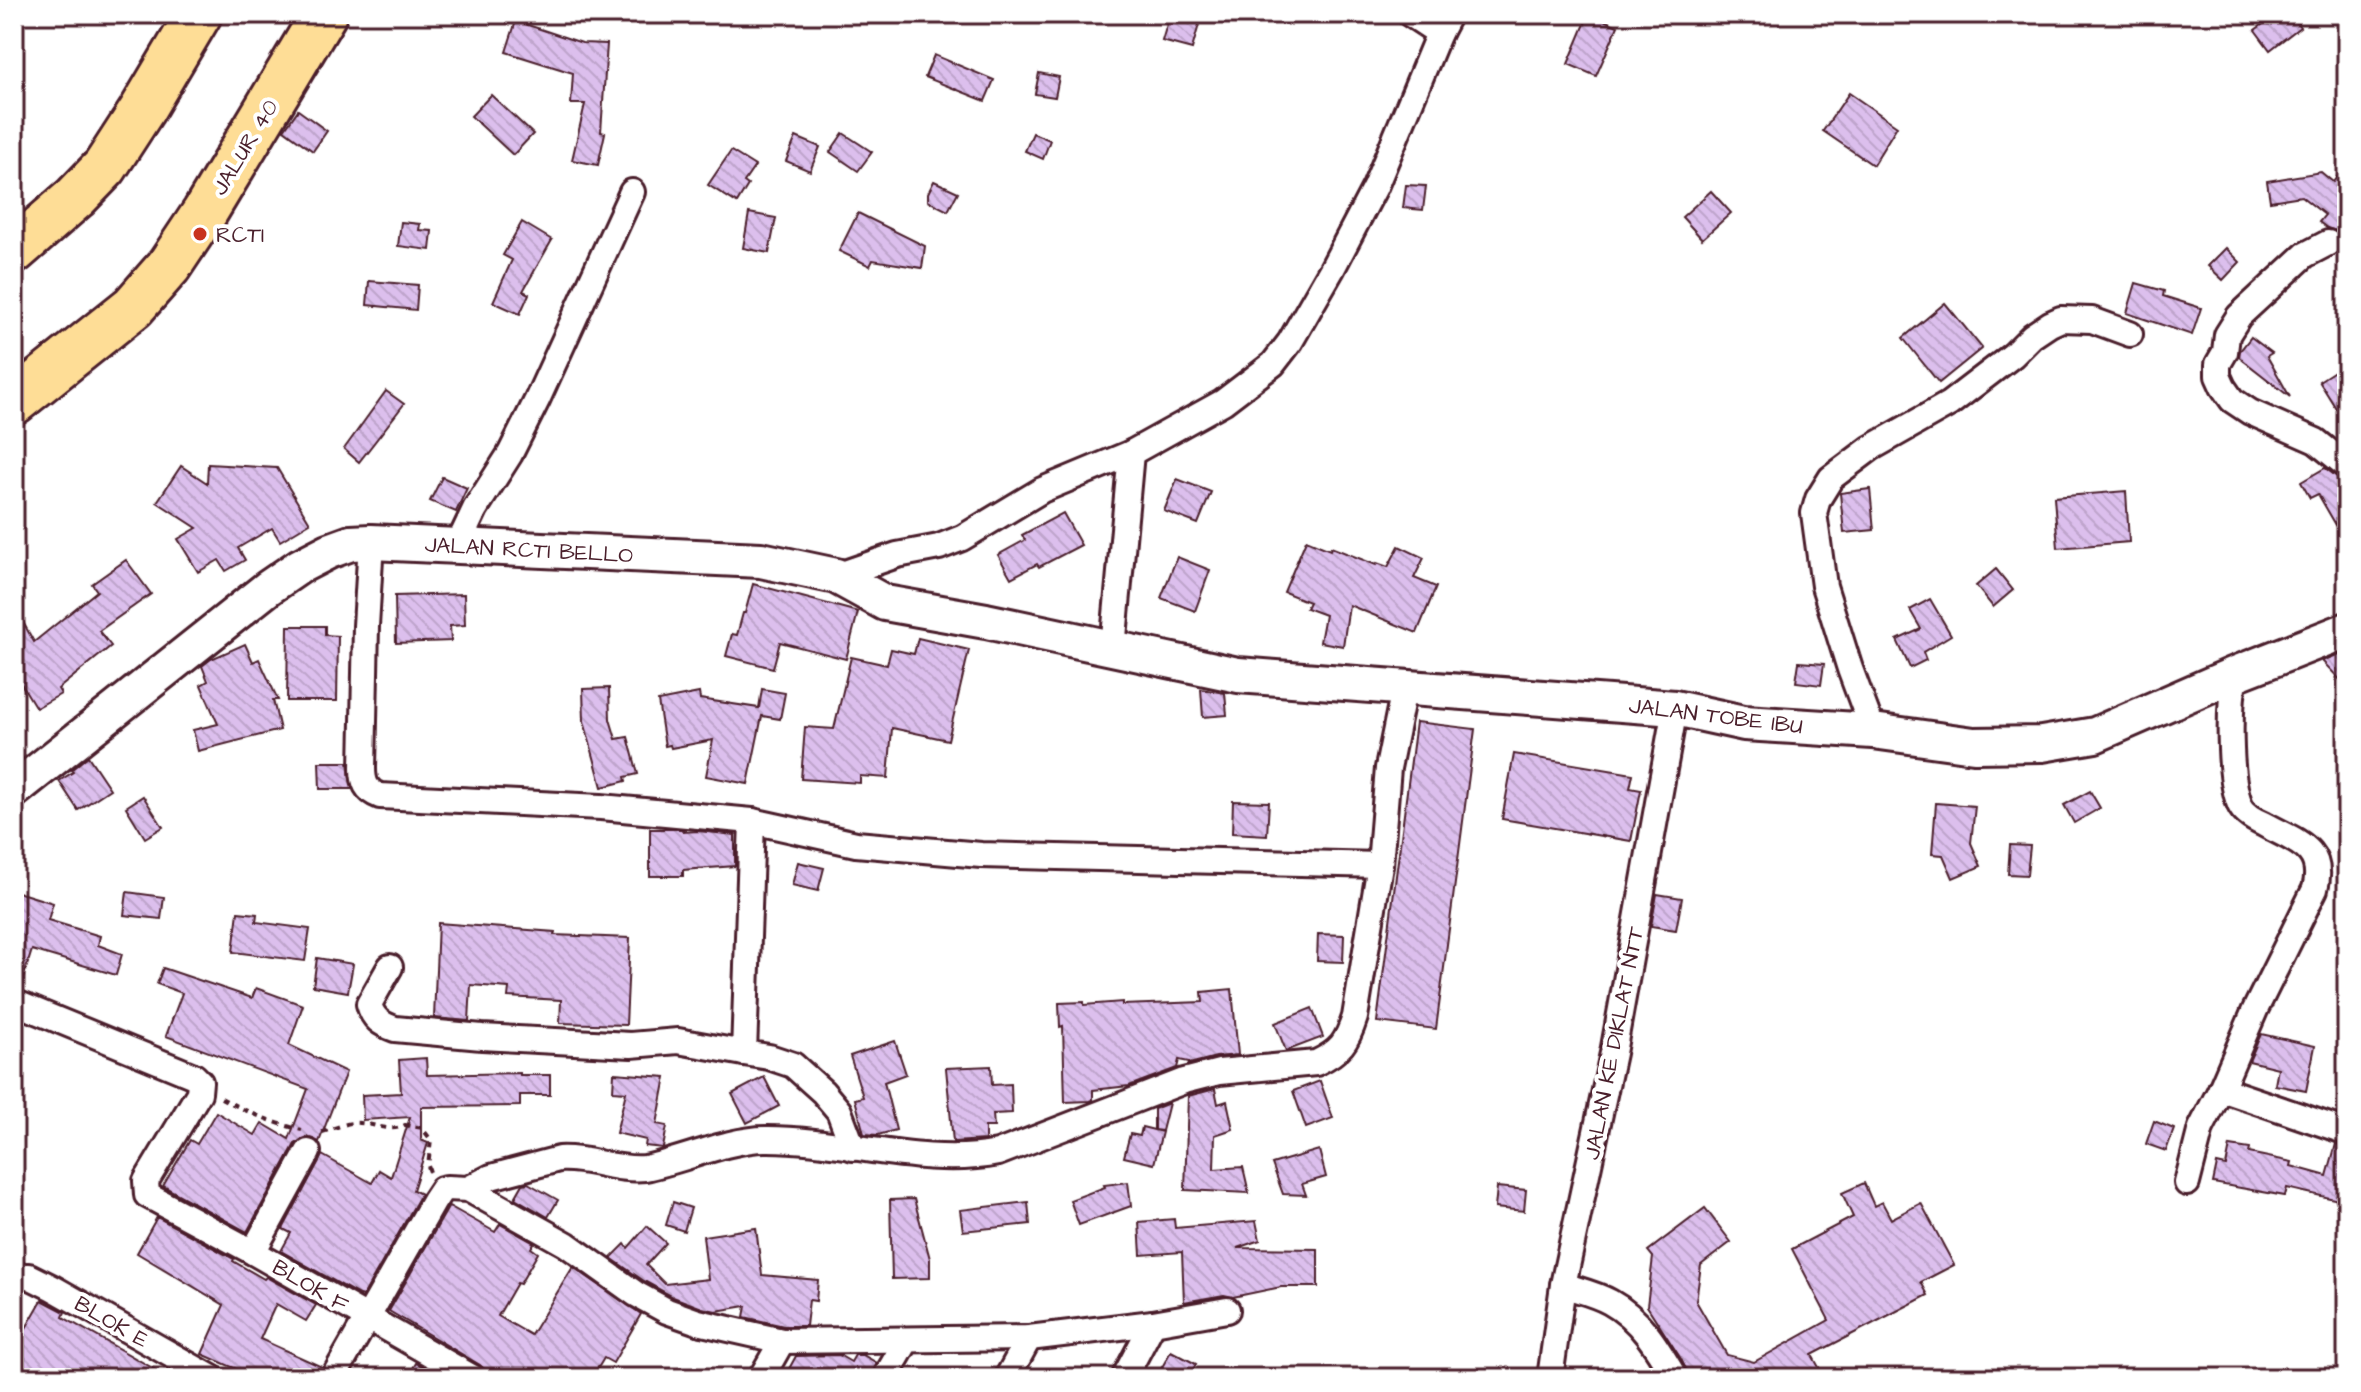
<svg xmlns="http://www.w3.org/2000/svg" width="2361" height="1392" font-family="'Architects Daughter',sans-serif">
<defs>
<pattern id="building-back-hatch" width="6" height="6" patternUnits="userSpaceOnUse" patternTransform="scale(2)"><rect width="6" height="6" fill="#dcbfed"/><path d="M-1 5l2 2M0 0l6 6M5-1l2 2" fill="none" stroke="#bea4cb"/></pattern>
</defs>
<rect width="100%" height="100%" fill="#fff"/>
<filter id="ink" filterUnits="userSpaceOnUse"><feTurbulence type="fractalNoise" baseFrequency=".0125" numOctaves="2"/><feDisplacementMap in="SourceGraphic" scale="16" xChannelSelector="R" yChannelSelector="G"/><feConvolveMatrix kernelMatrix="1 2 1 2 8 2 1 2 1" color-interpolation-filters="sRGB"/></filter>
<g filter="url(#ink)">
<g fill="url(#building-back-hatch)" stroke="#4a1f2b" stroke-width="2">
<polygon points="1170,14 1202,14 1192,49 1162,41"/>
<polygon points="1589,14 1618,26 1596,76 1568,64"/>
<polygon points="2277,14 2291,14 2300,27 2270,50 2255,30"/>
<polygon points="516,21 582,43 607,44 601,132 605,133 598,165 572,160 585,104 571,104 573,73 506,52"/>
<polygon points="934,55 994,80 985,101 925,77"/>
<polygon points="1039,73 1059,77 1055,97 1035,94"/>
<polygon points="1849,93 1897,126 1873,165 1823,131"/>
<polygon points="491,95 533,134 513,155 471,116"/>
<polygon points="298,110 327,131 313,151 284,130"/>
<polygon points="843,133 872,152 858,171 830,152"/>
<polygon points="1033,133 1050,140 1043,159 1025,151"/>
<polygon points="796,137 820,147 810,171 786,161"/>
<polygon points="731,151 755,166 744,182 748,185 737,203 708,185"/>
<polygon points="2347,164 2347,244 2337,231 2327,228 2319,222 2325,215 2301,196 2270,201 2267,181 2321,172 2333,182"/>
<polygon points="934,181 958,192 948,211 928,201 928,193"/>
<polygon points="1406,185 1426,186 1423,210 1403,208"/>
<polygon points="1711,191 1731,213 1702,239 1682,217"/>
<polygon points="749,213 776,218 769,253 743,248"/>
<polygon points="858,213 925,246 922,268 873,260 870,266 839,251"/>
<polygon points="401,222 420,224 419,230 432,231 430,250 398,246"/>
<polygon points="522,222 552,240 523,291 529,294 520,314 493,302 512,260 503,255"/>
<polygon points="2226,248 2240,262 2223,280 2208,266"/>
<polygon points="369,281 418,285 416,310 367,305"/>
<polygon points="2136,283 2164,291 2163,296 2201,308 2192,335 2127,313"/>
<polygon points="1945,303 1982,348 1939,383 1903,338"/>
<polygon points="2251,337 2272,353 2267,356 2290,397 2239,357 2240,351"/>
<polygon points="2347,363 2347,426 2319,381"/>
<polygon points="386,391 404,404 359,462 344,449"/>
<polygon points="208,464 277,468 310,523 280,541 272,528 238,548 245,560 226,571 219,560 198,572 178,539 197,528 157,502 181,466 207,483"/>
<polygon points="2325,468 2337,477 2347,495 2347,544 2318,494 2310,498 2301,482"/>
<polygon points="442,477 467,488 456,512 430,501"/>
<polygon points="1177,479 1211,492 1198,524 1164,511"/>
<polygon points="1870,489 1874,530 1844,533 1840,493"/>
<polygon points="2126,491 2129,542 2058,548 2054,497"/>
<polygon points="1063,513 1081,545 1039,567 1037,564 1011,578 998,555 1025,540 1022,535"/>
<polygon points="1306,540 1330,550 1331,547 1376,565 1377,563 1388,567 1399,546 1424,558 1414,578 1436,587 1417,633 1349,605 1343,646 1320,642 1325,615 1306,608 1309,602 1284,592"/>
<polygon points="1177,557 1210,570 1195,611 1161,598"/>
<polygon points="126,560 151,594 99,631 111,646 58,689 61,694 36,708 14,672 14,606 34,642 97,591 92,584"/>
<polygon points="1996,569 2013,590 1993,607 1976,586"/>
<polygon points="753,584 858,612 846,659 780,642 773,668 726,656 732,634 737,635 743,613 745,613"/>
<polygon points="464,594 465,625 450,626 451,641 396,643 395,596"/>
<polygon points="1930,599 1951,635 1923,652 1926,660 1910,668 1897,640 1921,629 1910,610"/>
<polygon points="288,626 325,626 325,635 338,636 337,701 287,701"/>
<polygon points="918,638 969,650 948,740 892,728 888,778 860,776 860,783 801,779 805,727 834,729 851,657 887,665 891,649 914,654"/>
<polygon points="245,644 253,662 259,659 278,700 273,700 280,730 198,751 193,730 218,724 201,685 208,681 202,666 211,659"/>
<polygon points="2347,651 2347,687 2322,661"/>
<polygon points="1799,662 1824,664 1821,685 1796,682"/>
<polygon points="609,688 610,719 616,739 628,737 638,774 625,777 626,781 602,787 584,721 583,689"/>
<polygon points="762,689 785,693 780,719 762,716 748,784 706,776 713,740 671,748 670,745 665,746 658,701 699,693 700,699 759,708"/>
<polygon points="1201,689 1225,693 1227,715 1203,717"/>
<polygon points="1416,722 1475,729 1436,1029 1377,1022"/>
<polygon points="1514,754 1633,774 1630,788 1641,790 1631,841 1502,819"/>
<polygon points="88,756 110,789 78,810 59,781 73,772 71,770"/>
<polygon points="319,762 348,762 352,789 320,789"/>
<polygon points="2090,791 2100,808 2074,823 2064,805"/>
<polygon points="143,796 163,827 145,838 126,807"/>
<polygon points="1233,801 1269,802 1267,835 1232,833"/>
<polygon points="1936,803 1975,806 1971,843 1981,866 1953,878 1943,855 1932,854"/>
<polygon points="650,829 679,829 683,830 683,832 698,831 735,835 735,866 683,870 683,876 650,876"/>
<polygon points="2010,845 2030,846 2027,875 2008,874"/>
<polygon points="798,862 824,868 818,891 792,885"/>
<polygon points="14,891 53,903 48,920 100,936 98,945 122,954 116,975 32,950 20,988 14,987"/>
<polygon points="127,892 164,897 161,919 124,915"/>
<polygon points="1657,894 1682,898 1676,930 1651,926"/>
<polygon points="238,912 257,914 256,922 310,929 305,961 233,952"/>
<polygon points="438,923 555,932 554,935 630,938 626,1025 560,1023 561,1000 508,997 509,988 471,985 469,1021 434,1018"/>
<polygon points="1318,934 1344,935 1343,962 1317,961"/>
<polygon points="317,958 353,964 348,992 313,986"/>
<polygon points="163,968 252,998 256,988 303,1005 289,1045 346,1072 319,1142 307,1137 295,1144 247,1232 163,1186 190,1140 197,1144 216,1112 255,1135 262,1123 289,1139 308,1089 166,1036 182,993 157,984"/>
<polygon points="1232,989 1238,1055 1216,1057 1189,1064 1189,1062 1179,1060 1177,1068 1129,1086 1093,1090 1093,1100 1090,1101 1065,1102 1063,1026 1060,1027 1059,1003 1084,1002 1084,1005 1122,1002 1122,1005 1203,1002 1202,992"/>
<polygon points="1312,1008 1323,1037 1286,1051 1275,1023"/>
<polygon points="2261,1034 2315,1046 2306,1091 2275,1085 2278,1068 2249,1061"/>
<polygon points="895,1041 906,1074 884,1082 896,1130 878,1135 864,1134 855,1099 863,1097 850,1056"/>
<polygon points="426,1058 427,1075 520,1073 520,1075 550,1075 550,1095 520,1095 520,1106 421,1107 421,1140 428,1143 413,1190 421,1194 363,1296 359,1295 281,1251 291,1233 283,1229 322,1155 372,1183 379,1170 391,1177 410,1117 363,1120 362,1095 401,1093 399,1060"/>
<polygon points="991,1066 992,1085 1011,1084 1012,1113 993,1114 994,1127 985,1127 985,1140 953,1142 946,1068"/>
<polygon points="614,1073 666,1077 657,1124 667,1126 663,1148 645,1146 646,1140 616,1133 626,1092 613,1091"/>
<polygon points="764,1077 779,1106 747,1123 732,1094"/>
<polygon points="1320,1081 1333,1118 1306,1128 1293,1091"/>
<polygon points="1215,1089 1218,1104 1227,1101 1233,1129 1215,1135 1214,1169 1243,1167 1249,1193 1185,1190 1188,1096"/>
<polygon points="1169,1103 1162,1131 1154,1130 1162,1132 1154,1164 1124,1157 1130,1134 1140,1136 1142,1127 1154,1130 1154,1109"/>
<polygon points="2154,1121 2174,1129 2166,1151 2146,1144"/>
<polygon points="2336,1144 2347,1147 2347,1202 2287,1188 2285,1196 2213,1183 2217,1164 2226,1166 2230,1146 2250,1149 2249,1153 2292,1162 2291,1166 2327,1176"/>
<polygon points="1319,1150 1326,1177 1302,1184 1306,1195 1283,1194 1272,1164"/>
<polygon points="1128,1182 1131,1206 1079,1225 1070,1200 1105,1187 1104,1185"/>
<polygon points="528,1183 558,1200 548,1217 515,1198 523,1184"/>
<polygon points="1864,1183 1874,1206 1882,1202 1891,1219 1921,1203 1954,1265 1921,1282 1928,1295 1812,1355 1825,1378 1690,1378 1681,1359 1647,1306 1653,1257 1648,1251 1705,1208 1731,1242 1701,1265 1696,1301 1727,1355 1754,1362 1829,1320 1792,1249 1853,1217 1842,1193"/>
<polygon points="1497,1187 1526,1190 1524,1211 1495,1208"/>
<polygon points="914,1199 930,1259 930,1278 892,1279 890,1200"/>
<polygon points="673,1202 691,1208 684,1231 666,1225"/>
<polygon points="1028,1202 1030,1224 963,1231 960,1210"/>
<polygon points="449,1206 495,1232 500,1224 534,1243 531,1248 538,1253 520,1284 517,1283 498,1316 531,1335 573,1267 641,1314 613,1363 604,1358 592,1378 488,1378 486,1371 480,1365 389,1311"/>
<polygon points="157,1217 234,1259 233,1261 264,1279 266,1277 316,1305 306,1321 276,1304 260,1339 322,1367 318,1378 257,1378 202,1354 224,1305 137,1253"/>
<polygon points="1174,1219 1175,1228 1256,1221 1260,1240 1237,1248 1318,1249 1318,1287 1281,1287 1233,1297 1224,1295 1184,1302 1182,1252 1141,1255 1139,1222"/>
<polygon points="647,1226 666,1243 646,1265 665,1284 708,1279 703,1236 756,1228 762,1275 818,1280 816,1301 809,1300 806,1326 784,1326 744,1317 746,1306 716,1311 702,1308 673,1297 644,1281 611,1258 625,1244 628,1248"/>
<polygon points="42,1300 65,1312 63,1317 170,1378 14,1378 14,1349"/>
<polygon points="1171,1351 1196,1364 1188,1378 1156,1378"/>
<polygon points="839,1355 851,1362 855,1355 863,1355 877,1363 870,1378 784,1378 796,1356"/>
<polygon points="416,1363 443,1378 407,1378"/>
</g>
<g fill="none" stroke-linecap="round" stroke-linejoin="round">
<defs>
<g id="street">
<polyline points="1410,14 1439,33"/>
<polyline points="2328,243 2305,255 2239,316 2227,335 2225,352 2218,364 2218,376 2223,387 2232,400 2250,412 2316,441 2347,466"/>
<path d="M371,542L366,626L363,768C363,782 366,791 380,796L601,807L752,821L744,1053L769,1057L793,1065L823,1092L839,1111L853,1148"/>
<polyline points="458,545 475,509 510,454 537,400 632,192"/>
<polyline points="836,576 897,555 939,547 962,538 1042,490 1131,453 1223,402 1273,364 1290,342 1332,269 1375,187 1439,33 1449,14"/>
<polyline points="1113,648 1131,453"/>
<polyline points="1873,731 1850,669 1824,586 1814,513 1818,499 1831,478 1871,448 1949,404 2013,355 2032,336 2050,324 2061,319 2092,320 2130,334"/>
<polyline points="752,821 856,844 981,855 1380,865"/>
<path d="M390,967L369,1004C373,1019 381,1024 395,1029L482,1037L631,1045L678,1041L744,1053"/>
<polyline points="14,1002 194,1076 200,1082 199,1093 146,1181 147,1195 253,1252 473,1378"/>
<polyline points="2221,1089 2347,1132"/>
<path d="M2187,1183L2201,1128L2221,1089L2255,1010L2315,889C2326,847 2294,841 2264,824C2255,820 2244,814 2240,805C2228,776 2229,705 2235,674"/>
<path d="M468,1189L491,1177L559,1159C588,1157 616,1171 645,1168C681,1161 730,1139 765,1139C841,1138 923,1168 998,1153L1184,1081L1219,1072L1316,1063C1341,1051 1347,1042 1355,1017L1380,865L1388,768L1404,689"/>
<polyline points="253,1252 308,1152"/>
<polyline points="14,1276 29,1276 53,1288 212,1378"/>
<path d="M1563,1285C1578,1290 1596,1294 1610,1302C1641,1319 1658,1349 1675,1378"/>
<polyline points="333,1378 434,1201 442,1189 447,1188 468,1189 566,1244 636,1294 667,1311 698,1322 782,1341 1029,1338 1153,1323 1227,1310"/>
<polyline points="761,1378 782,1341"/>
<polyline points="885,1378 907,1340"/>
<polyline points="1007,1378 1029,1338"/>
<polyline points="1124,1378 1153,1323"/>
<polyline points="1550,1378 1563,1285 1613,1053 1675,708"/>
</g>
<polyline id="secondary" points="14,790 268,588 300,566 329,551 351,543 371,542 761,560 836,576 885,603 986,621 1238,675 1675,708 1744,723 1873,731 1974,745 2042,744 2095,735 2235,674 2347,630"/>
<g id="highway">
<polyline points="14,251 76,197 105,167 142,110 199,14"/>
<polyline points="14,402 133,307 169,266 205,212 324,14"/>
</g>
</defs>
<use href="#street" stroke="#4a1f2b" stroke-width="30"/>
<use href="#secondary" stroke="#4a1f2b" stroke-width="40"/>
<use href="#highway" stroke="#4a1f2b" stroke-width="50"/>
<g stroke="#4a1f2b" stroke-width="4" stroke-dasharray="6 6" stroke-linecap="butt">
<path d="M221,1098C247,1112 273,1123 302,1130"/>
<path d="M322,1132C334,1129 348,1121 360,1123C375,1124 391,1133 405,1125L422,1128L431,1140L428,1166L430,1172"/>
</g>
<use href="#street" stroke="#fff" stroke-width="24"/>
<use href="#secondary" stroke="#fff" stroke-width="34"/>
<use href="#highway" stroke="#fedd96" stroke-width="44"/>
</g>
</g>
<circle fill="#c8321e" stroke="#fff" stroke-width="3" cx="200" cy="234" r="8"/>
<g text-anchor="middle" stroke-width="8" stroke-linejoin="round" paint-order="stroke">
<g font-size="22" fill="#4a1f2b" stroke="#fff">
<text transform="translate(244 147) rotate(-59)" y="8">JALUR 40</text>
<text transform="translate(529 549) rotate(3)" y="8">JALAN RCTI BELLO</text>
<text transform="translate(1716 715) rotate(7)" y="8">JALAN TOBE IBU</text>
<text transform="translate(1613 1043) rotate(-79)" y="8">JALAN KE DIKLAT NTT</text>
<text transform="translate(311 1285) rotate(30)" y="8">BLOK F</text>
<text transform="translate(112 1321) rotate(30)" y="8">BLOK E</text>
</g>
<g font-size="22" fill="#4a1f2b" stroke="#fff" text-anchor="start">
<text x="216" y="242">RCTI</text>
</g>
</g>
<rect width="2361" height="1392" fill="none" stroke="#fff" stroke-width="48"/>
<rect x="24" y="24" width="2313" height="1344" fill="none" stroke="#4a1f2b" stroke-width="3" filter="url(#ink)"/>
</svg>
